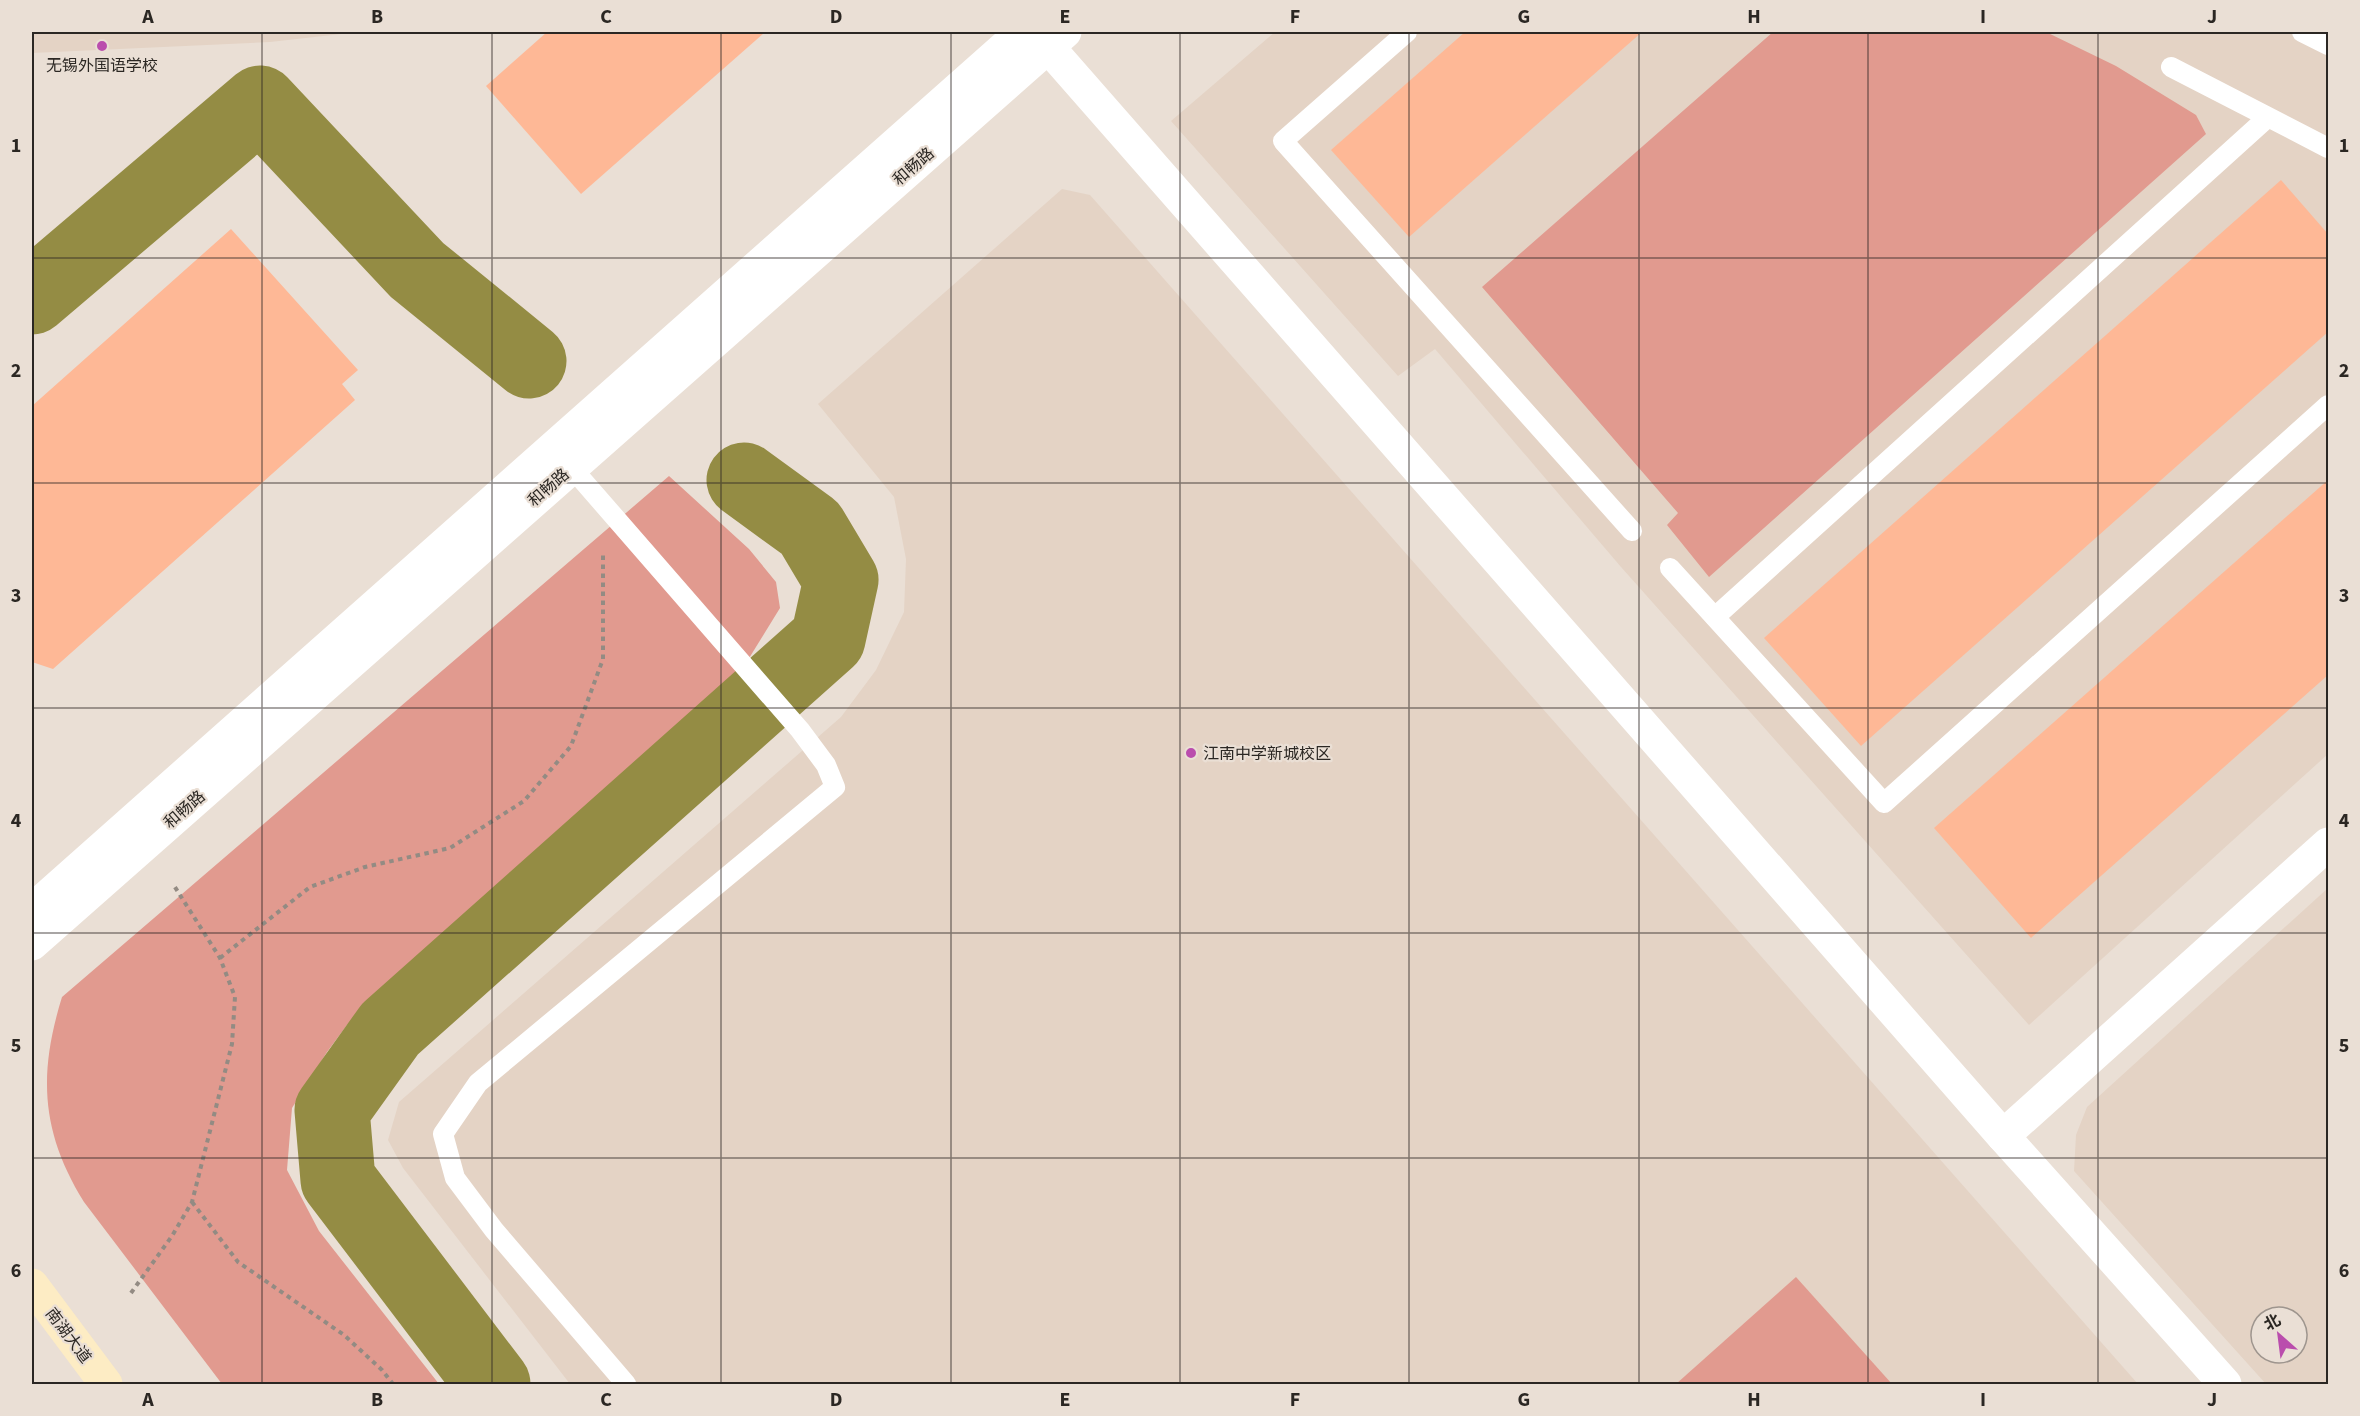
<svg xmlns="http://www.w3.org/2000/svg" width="2360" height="1416" font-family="'Source Sans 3','Noto Sans SC',sans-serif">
<rect width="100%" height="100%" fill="#eadfd5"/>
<g fill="#e4d3c5" fill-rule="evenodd">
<polygon points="32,32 359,32 270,42 32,53"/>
<polygon points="1275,32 2328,32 2328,754 2029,1025 1621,567 1435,349 1398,376 1171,121"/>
<polygon points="1062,189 1090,195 2138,1384 570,1384 403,1168 388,1140 399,1102 841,717 876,670 904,612 906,559 894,497 818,404"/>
<path d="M2328,888V1384H2266L2074,1171L2076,1135L2087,1107ZM2261,1317H2297V1353H2261Z"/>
</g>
<g fill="#e19a8f">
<polygon points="1773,32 2046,32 2116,66 2196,115 2206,134 1709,577 1667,525 1678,513 1482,287"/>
<path d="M669,476L749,549L776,582L780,608L730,689L347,1025L327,1052L292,1108L287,1170L319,1231L439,1384H222L84,1202C41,1132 38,1075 62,997Z"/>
<polygon points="1796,1277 1892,1384 1676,1384"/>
</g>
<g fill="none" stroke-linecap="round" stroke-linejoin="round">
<g stroke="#948c44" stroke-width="75">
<polyline points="32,297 260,103 417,270 529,361"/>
<polyline points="493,1384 338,1180 332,1110 390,1029 828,639 841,580 810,528 744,480"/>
</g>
</g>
<g fill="#feb896">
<polygon points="547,32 765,32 581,194 486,86"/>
<polygon points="1465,32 1642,32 1409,237 1331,150"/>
<polygon points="2281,180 2328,234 2328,332 1861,746 1764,638"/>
<polygon points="231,229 358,370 342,384 355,400 53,669 32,662 32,406"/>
<polygon points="2328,480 2328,675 2031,938 1934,828"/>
</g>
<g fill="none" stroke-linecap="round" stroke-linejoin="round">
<g stroke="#938b83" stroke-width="4" stroke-dasharray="4.5 4.5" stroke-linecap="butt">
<polyline points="220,958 310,887 365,867 450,848 524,801 571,746 603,659 603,552"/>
<polyline points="192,1202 238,1262 344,1335 382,1370 393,1384"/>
<polyline points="131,1293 172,1236 192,1202 232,1044 235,997 220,958 173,884"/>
</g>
<g stroke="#fff" stroke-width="20">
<polyline points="1407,32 1283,141 1632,531"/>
<polyline points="2302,32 2328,45"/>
<polyline points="2171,67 2328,148"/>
<polyline points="571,467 800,730 826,765 835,787 478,1083 443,1134 455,1178 494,1230 626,1384"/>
<polyline points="1670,568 1884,803 2328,405"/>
<polyline points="1715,617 2267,118"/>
</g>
<g stroke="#fff" stroke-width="33">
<polyline points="1035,32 2003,1136"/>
<polyline points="2225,1384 2003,1136 2328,844"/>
</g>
<g stroke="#fff" stroke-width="33">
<polyline points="32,910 1022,32"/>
<polyline points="32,944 1065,32"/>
</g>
<polyline stroke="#fdecc4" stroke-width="33" points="32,1285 106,1384"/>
</g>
<path fill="none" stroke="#2b2723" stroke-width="1.5" stroke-opacity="0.55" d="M262,32V1384M492,32V1384M721,32V1384M951,32V1384M1180,32V1384M1409,32V1384M1639,32V1384M1868,32V1384M2098,32V1384M32,258H2328M32,483H2328M32,708H2328M32,933H2328M32,1158H2328"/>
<g fill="#ba4dad" stroke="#eadfd5" stroke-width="2">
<circle cx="102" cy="46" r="6"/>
<circle cx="1191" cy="753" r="6"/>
</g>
<g text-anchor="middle" stroke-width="4.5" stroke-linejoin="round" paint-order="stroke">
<g font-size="16" fill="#2b2723" stroke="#eadfd5">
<text x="102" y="71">无锡外国语学校</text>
<text x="1203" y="759" text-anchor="start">江南中学新城校区</text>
</g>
<g font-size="16" fill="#2b2723" stroke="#eadfd5">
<text transform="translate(913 166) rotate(-41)" y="6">和畅路</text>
<text transform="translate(548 487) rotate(-41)" y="6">和畅路</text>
<text transform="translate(184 809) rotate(-41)" y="6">和畅路</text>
<text transform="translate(69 1335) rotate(53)" y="6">南湖大道</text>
</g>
</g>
<rect width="2360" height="1416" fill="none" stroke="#eadfd5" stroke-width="66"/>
<g transform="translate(2279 1335) rotate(332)"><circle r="28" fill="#eadfd5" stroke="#9e958e" stroke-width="1.5"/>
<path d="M0-4.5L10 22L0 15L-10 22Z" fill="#ba4dad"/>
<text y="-9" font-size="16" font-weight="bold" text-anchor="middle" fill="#2b2723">北</text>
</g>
<rect x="33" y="33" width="2294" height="1350" fill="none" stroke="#2b2723" stroke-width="2"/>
<g font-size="20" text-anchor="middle" font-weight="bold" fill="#2b2723">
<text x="148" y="23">A</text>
<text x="377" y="23">B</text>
<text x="606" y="23">C</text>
<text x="836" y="23">D</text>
<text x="1065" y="23">E</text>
<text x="1295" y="23">F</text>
<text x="1524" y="23">G</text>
<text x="1754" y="23">H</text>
<text x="1983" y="23">I</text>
<text x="2212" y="23">J</text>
<text x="16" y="152">1</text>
<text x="2344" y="152">1</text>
<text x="16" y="377">2</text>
<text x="2344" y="377">2</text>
<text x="16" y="602">3</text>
<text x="2344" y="602">3</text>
<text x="16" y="827">4</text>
<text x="2344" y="827">4</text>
<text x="16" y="1052">5</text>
<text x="2344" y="1052">5</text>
<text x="16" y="1277">6</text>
<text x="2344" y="1277">6</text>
<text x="148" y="1406">A</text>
<text x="377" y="1406">B</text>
<text x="606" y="1406">C</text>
<text x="836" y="1406">D</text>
<text x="1065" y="1406">E</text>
<text x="1295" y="1406">F</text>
<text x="1524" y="1406">G</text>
<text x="1754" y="1406">H</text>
<text x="1983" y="1406">I</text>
<text x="2212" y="1406">J</text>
</g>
</svg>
